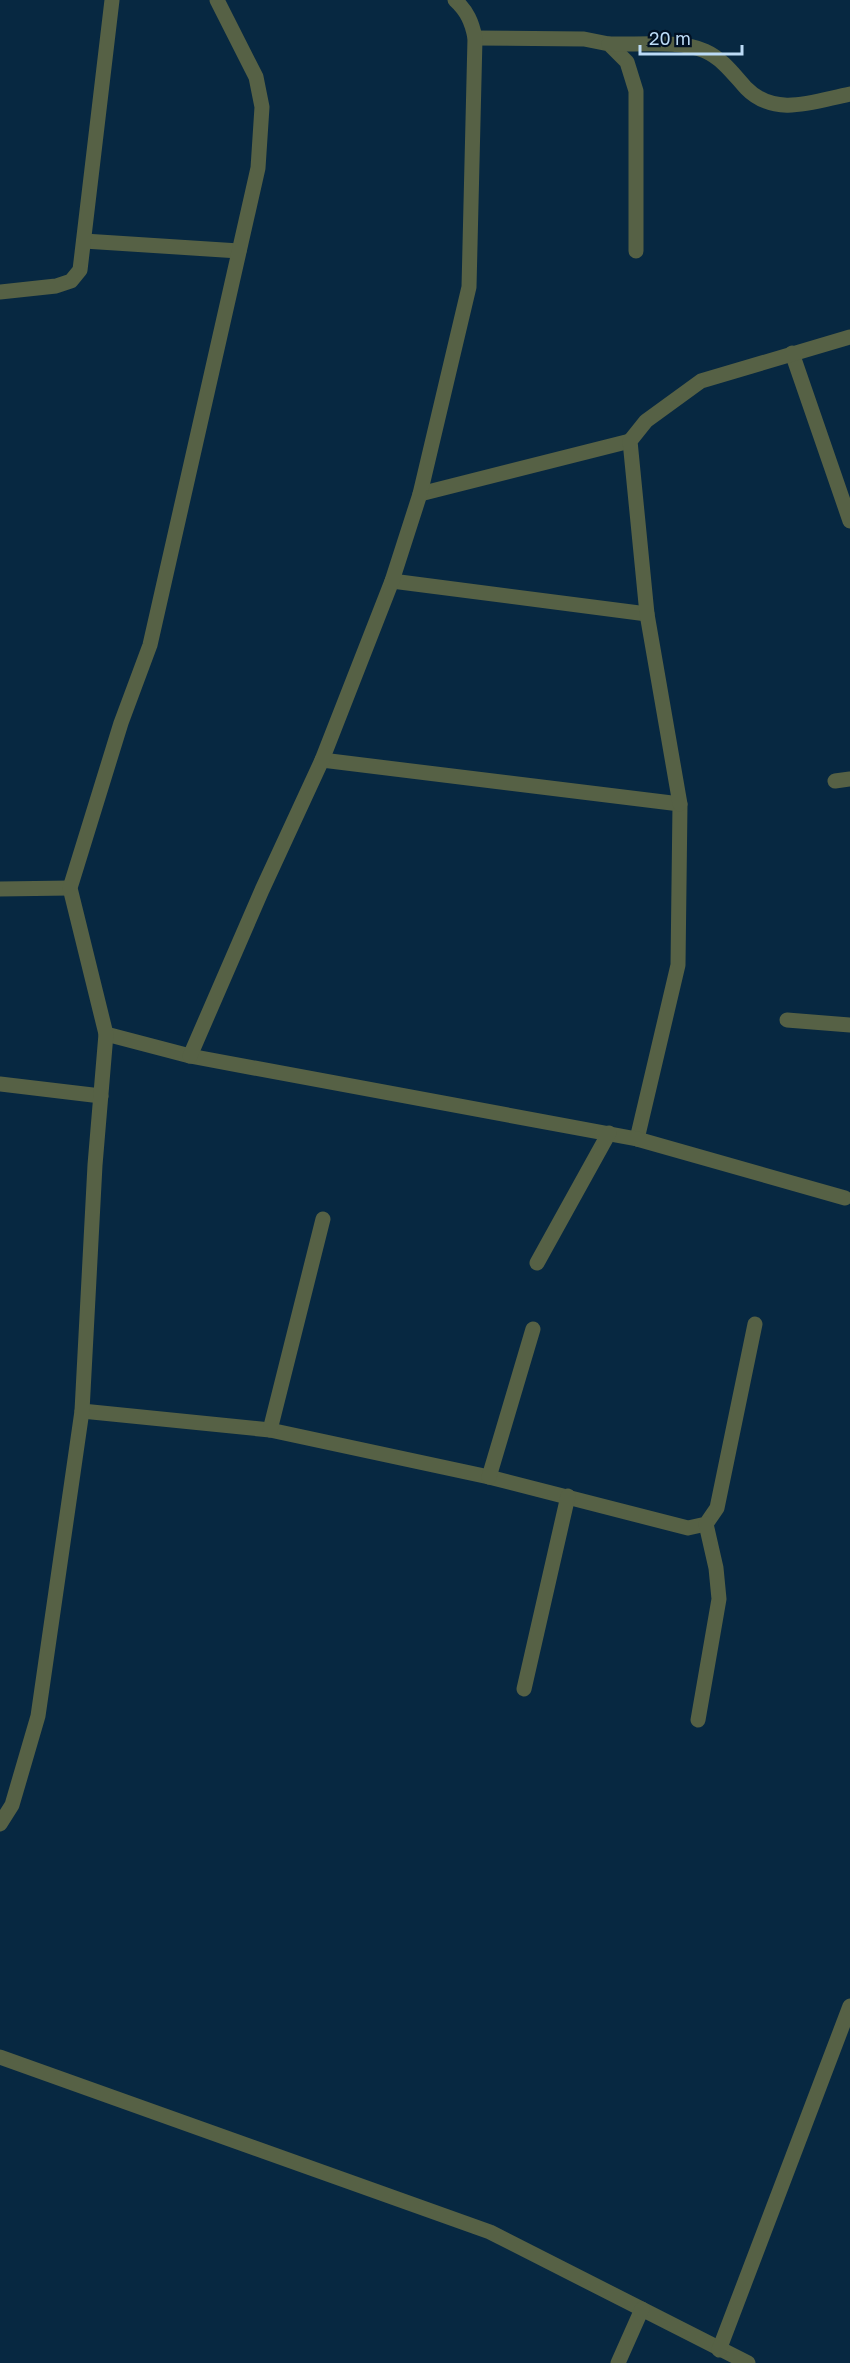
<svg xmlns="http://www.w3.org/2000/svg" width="850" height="2363" font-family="'Golos Text',sans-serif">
<rect width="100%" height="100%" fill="#072841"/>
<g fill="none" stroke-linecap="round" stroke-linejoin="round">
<g stroke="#566145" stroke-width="15">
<polyline points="475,38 584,39 609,44 627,62 636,91 636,251"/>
<path d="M609,44C637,45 681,40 705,51C723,59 734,75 746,88C775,118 815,101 850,94"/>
<polyline points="84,241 239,251"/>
<polyline points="0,292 56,286 71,281 80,270 112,0"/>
<polyline points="792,353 850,521"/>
<polyline points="420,494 630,441"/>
<polyline points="392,581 647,614"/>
<polyline points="322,760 680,804 678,965 637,1139"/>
<polyline points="835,781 850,779"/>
<polyline points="680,804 647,614 630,441 646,421 701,381 850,337"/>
<polyline points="0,889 70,888"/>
<polyline points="787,1020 850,1025"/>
<polyline points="106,1034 190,1056 637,1139 845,1198"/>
<path d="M190,1056L262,890L322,760L392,581L420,494L469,287L475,38C472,22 467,11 455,0"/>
<polyline points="0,1084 101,1096"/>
<polyline points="537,1263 609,1133"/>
<polyline points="82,1411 270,1430 489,1477 688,1528 706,1524 717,1508 755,1324"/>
<polyline points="270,1430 323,1219"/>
<polyline points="489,1477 533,1329"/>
<polyline points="524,1689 568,1496"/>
<polyline points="698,1720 719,1599 716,1568 706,1524"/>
<polyline points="0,1824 12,1805 38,1716 82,1411 95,1165 106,1034 70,888 121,723 150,645 258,168 262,107 256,77 217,0"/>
<polyline points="0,2057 490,2232 748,2363"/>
<polyline points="719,2350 850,2006"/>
<polyline points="618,2363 642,2309"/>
</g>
</g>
<path d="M640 45v9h102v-9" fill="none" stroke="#bcdbf6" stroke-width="3"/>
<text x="649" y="45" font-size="18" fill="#bcdbf6" stroke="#001023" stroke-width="4.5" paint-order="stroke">20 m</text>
</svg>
